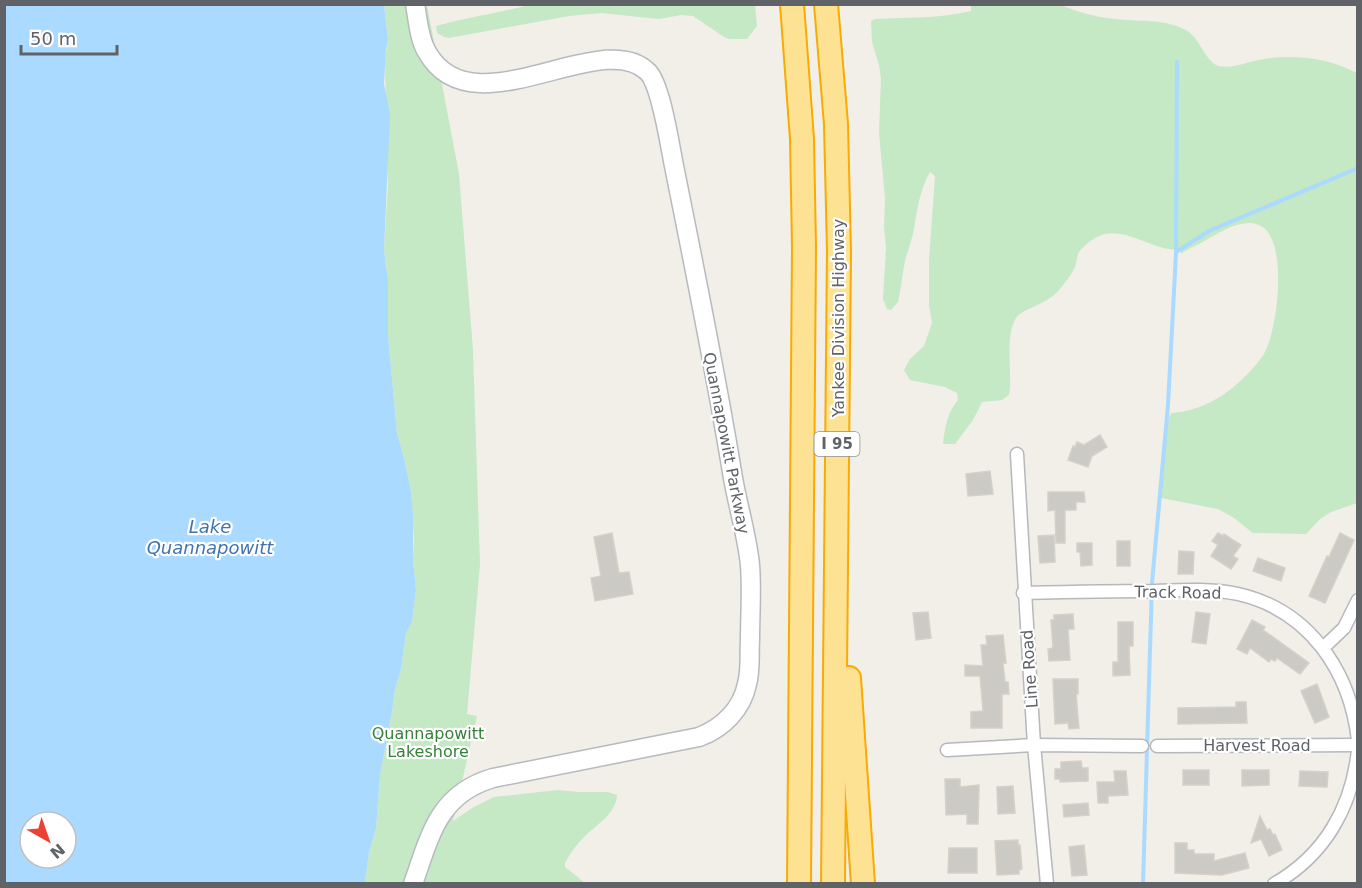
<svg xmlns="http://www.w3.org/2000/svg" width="1362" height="888" font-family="'DejaVu Sans',sans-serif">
<rect width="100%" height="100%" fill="#f1efe8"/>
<g fill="#c5e8c5">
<path d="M533,4L755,5L757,26L747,39H729L724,37L693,16L681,15L659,19L601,13L569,16L449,38L444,37L437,33L436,26C468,17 500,13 533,4Z"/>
<path d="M384,5H427L459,174L473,350L480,564L467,714L477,716L453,821L472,808L494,797L558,790L578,792H608L617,795C616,814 597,824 585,836C577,844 570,853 565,863V867L585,883L365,884L369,852L376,829L380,775L392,712L395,689L401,669L406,633L412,622L416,590L413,560L414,540L411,491L404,458L397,433L388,335L387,270L384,250L388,185L385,61L388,40Z"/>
<path d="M971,5H1061C1077,12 1096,17 1114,19C1138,22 1163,18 1186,30C1200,38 1206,63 1219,66C1232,69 1247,62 1259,60C1289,53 1331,58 1357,73V503L1331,512L1320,519L1306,534L1253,533L1234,518L1218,509L1161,498C1159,475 1162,434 1171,413C1209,411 1240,386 1262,357C1278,335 1289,240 1261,226C1241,215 1214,237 1197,245C1191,248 1187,249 1181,254V249C1156,253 1131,229 1105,234C1096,236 1085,244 1079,252C1076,257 1077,264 1074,269C1071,275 1062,287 1058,291C1047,304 1022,309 1016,318C1004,337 1013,373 1009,395L1002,400L982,402L973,420L955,444H943C945,427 947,413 958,400L957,393L945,387L910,380L904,370L910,359L924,346L932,323L929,305V261L935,176L930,172C920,189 917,210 914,229C912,240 908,250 905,261C902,275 901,289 898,302L891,310L887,309L883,299L886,248L884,227L885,199L879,132L881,79L879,65L872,42L871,21L875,19C907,17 940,19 971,11Z"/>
</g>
<path fill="#aadaff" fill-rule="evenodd" d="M5,4L384,5L388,40L386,50L384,84L390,114L384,250L388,280V335L397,433L404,458L411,491L413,516V560L416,590L412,622L406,633L401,669L395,689L392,712L380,775L376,829L369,852L365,883H5ZM30,822H66V858H30Z"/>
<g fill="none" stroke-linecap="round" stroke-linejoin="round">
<g stroke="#aadaff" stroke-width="4">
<polyline points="1176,252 1209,231 1358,168"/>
<polyline points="1143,884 1152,583 1168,405 1176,253 1177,62"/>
</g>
</g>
<g fill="#cccac5" stroke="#d6d1c6" stroke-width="1.5">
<polygon points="1100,435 1107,447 1092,456 1088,467 1068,460 1073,446 1075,447 1077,442 1084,445"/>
<polygon points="990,471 993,494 968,496 966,474"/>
<polygon points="1048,492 1084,492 1085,502 1076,502 1076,510 1065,510 1065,543 1056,543 1055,510 1048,511"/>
<polygon points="612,533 619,573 629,572 633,594 595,601 591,578 601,576 594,537"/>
<polygon points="1218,533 1223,536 1224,534 1241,545 1233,556 1238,559 1231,569 1211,556 1218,545 1212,541"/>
<polygon points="1340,533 1354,540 1325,603 1309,596 1327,556 1329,557"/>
<polygon points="1054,535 1055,562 1040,563 1038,536"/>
<rect x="1117" y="541" width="13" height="25"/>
<polygon points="1077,543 1092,543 1092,565 1081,566 1080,552 1077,552"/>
<polygon points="1179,551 1194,552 1193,574 1178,574"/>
<polygon points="1258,558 1285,568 1281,581 1253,571"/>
<polygon points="928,612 931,638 916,640 913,613"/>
<polygon points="1196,612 1210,614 1206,644 1192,642"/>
<polygon points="1073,614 1074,629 1068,629 1070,660 1049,661 1048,649 1053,648 1051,620 1054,620 1054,615"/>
<polygon points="1252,620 1265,627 1263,630 1309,663 1300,674 1277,658 1275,661 1271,659 1269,662 1250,648 1247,654 1237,649"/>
<polygon points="1118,622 1133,622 1133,646 1129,646 1130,675 1113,676 1113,662 1118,662"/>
<polygon points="1003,635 1006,663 1003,663 1005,682 1008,682 1009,694 1002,694 1002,728 971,728 971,712 983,711 980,676 965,676 965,665 983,666 981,645 987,645 986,636"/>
<polygon points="1053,679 1078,679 1078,694 1076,694 1079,728 1069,729 1068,723 1055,724"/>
<polygon points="1317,684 1329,717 1315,723 1301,691"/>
<polygon points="1236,702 1246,702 1247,723 1178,724 1178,708 1236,707"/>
<polygon points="1081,761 1082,768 1088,768 1088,781 1060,782 1060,779 1055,779 1055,769 1061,769 1061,762"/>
<rect x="1183" y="770" width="26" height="15"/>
<polygon points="1242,770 1269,770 1269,785 1242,786"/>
<polygon points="1114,771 1126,771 1128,795 1108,796 1108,803 1098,803 1097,782 1115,782"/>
<polygon points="1300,771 1328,772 1327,787 1299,786"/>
<polygon points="945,779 960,779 960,787 979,785 978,824 967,824 967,814 946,815"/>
<polygon points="1013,786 1015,813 998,814 997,787"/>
<polygon points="1088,803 1089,815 1064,817 1063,805"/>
<polygon points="1260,816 1267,830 1270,829 1273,835 1275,834 1282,850 1269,856 1261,839 1251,843"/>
<polygon points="1018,840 1018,845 1020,845 1022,869 1019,870 1019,874 997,875 995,841"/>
<polygon points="1175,843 1187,843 1187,850 1194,850 1194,854 1214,854 1214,861 1245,853 1249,868 1222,875 1175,873"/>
<polygon points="1084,845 1087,875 1072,876 1069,847"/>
<polygon points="949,848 977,848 977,873 948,873"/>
</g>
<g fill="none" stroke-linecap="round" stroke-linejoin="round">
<defs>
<g id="street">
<polyline points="1017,454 1034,745 1047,884"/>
<path d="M1023,593C1066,592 1109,591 1152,591C1180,590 1211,588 1238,594C1309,610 1350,671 1358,740"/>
<polyline points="1323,648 1344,628 1358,600"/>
<polyline points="1157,746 1358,745"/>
<polyline points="947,750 1034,745 1142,746"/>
<path d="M1274,884C1325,855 1352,807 1358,750"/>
</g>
<path id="secondary" d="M413,884C430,836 438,794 493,778L699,737C723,728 742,709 747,684C751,670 749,654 750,640C750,615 752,590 750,565C747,535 738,507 733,478C716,374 695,270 674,166C670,146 661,85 648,72C602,25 472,133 427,52C419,39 418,20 415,4"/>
<g id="highway">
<polyline points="792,4 802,139 804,247 799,884"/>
<polyline points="826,4 836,124 839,251 833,884"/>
<polyline points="849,678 863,884"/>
</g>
</defs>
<use href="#street" stroke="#b5b8bc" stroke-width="15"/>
<use href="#secondary" stroke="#b6babf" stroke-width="21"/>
<use href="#highway" stroke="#f9ab00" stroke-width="26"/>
<use href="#street" stroke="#fff" stroke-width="12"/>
<use href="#secondary" stroke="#fff" stroke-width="18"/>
<use href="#highway" stroke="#fde293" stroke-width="22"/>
</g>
<g text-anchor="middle" stroke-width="4.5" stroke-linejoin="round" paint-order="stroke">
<rect fill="#fff" stroke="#8f9295" stroke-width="1.5" x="814.5" y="432" width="45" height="24" rx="4.5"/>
<g font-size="15" font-weight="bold" fill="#5f6368">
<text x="837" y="449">I 95</text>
</g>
<g font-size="16" fill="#5f6368" stroke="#fff">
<text transform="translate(838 318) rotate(-90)" y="6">Yankee Division Highway</text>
<text transform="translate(727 443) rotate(79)" y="6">Quannapowitt Parkway</text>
<text transform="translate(1178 592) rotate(1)" y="6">Track Road</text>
<text transform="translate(1029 669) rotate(-94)" y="6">Line Road</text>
<text x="1257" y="751">Harvest Road</text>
</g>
<g font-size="16" fill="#348238" stroke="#fff">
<text x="428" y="739">Quannapowitt<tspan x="428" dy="18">Lakeshore</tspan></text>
</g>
<g font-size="18" font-style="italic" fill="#4174aa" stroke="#fff">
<text x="210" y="533">Lake<tspan x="210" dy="21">Quannapowitt</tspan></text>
</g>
</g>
<rect width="1362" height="888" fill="none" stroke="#5f6368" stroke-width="12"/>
<g transform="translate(48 840) rotate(140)"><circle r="28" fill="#ffffff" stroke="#bfc1c3" stroke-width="1.5"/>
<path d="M0-4.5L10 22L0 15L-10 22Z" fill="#ea4335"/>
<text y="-9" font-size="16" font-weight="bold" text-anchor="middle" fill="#5f6368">N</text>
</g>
<path d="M21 45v9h96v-9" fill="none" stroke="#5f6368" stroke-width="3"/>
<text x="30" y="45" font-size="18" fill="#5f6368" stroke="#ffffff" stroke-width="4.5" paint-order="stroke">50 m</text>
</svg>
